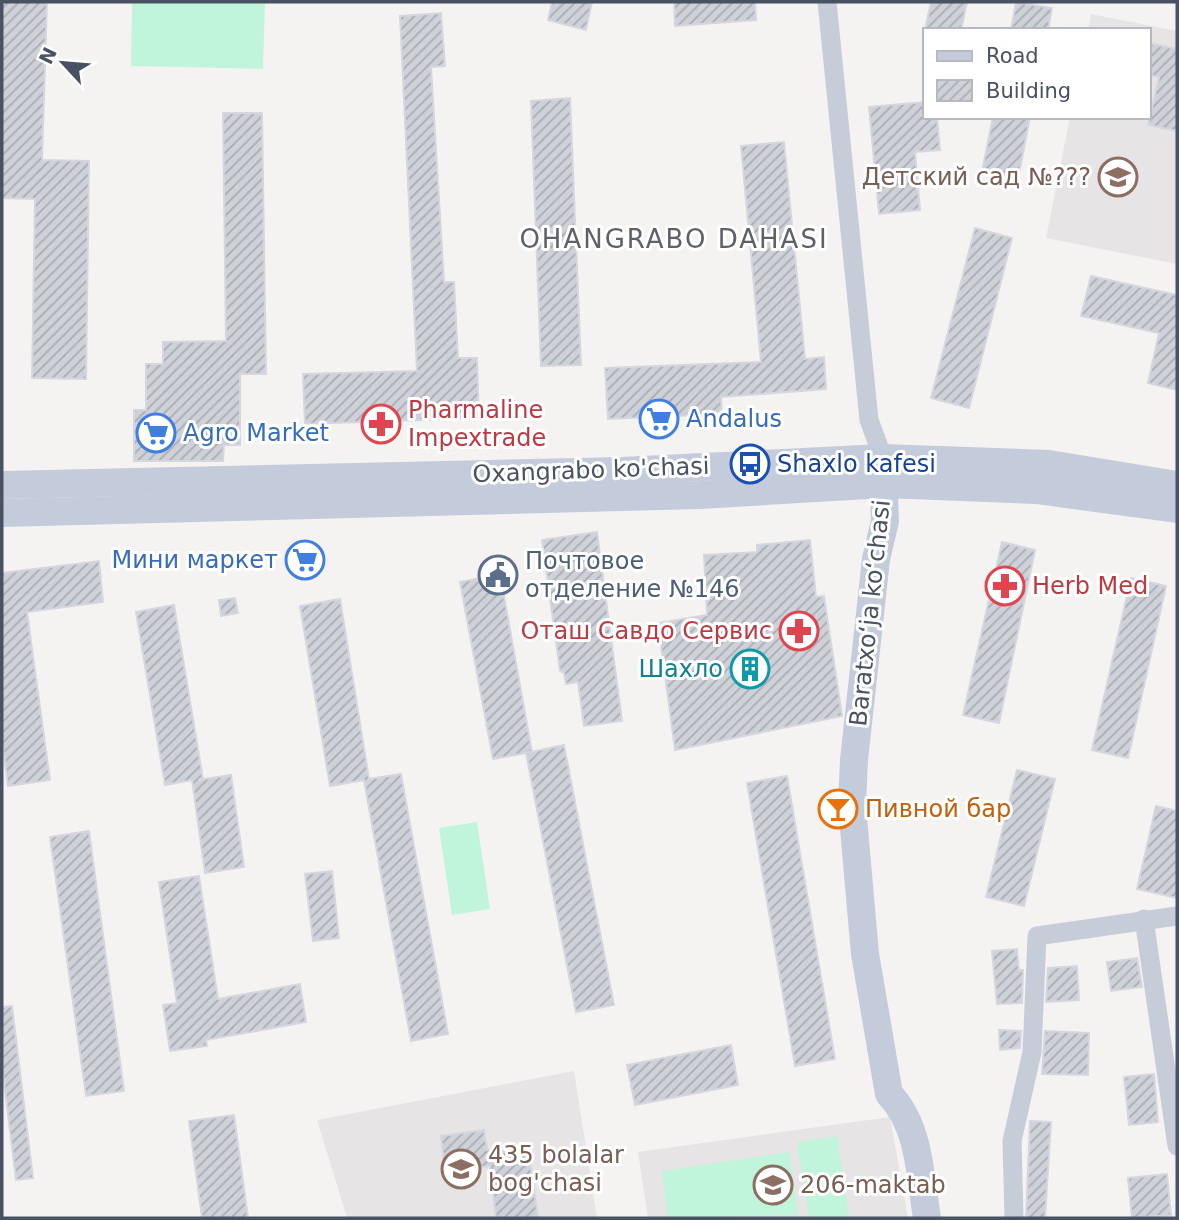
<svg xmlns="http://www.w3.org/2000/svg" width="1179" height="1220" font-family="'DejaVu Sans',sans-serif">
<defs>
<pattern id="building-hatch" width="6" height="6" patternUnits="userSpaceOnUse" patternTransform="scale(1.75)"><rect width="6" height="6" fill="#ced1d8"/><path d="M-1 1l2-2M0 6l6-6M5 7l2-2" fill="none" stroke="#a9acb3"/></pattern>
</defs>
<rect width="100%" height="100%" fill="#f5f3f2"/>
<g fill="#e6e4e4">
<polygon points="1091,14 1177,31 1177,264 1046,238 1070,117 1149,117 1149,30 1088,30"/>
<polygon points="574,1071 597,1218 347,1218 317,1120"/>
<polygon points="890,1117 908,1218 648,1218 638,1152"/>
</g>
<g fill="#c0f4db">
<polygon points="132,2 265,2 263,69 131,66"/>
<polygon points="477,822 490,909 452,915 439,828"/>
<polygon points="837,1136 849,1218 809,1218 797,1142"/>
<polygon points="789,1152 798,1215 668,1218 662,1171"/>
</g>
<g fill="url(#building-hatch)" stroke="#d6d7de" stroke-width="2">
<polygon points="2,2 47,2 42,160 89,161 86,379 32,378 35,199 2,198"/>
<polygon points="552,2 592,2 586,30 548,20"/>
<polygon points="674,2 755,2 756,20 675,26"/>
<polygon points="931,2 967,2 961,30 925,30"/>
<polygon points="1016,2 1052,8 1048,30 1011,30"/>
<polygon points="441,13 445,66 431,67 444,282 454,282 458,358 477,358 479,418 305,424 303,374 417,371 400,16"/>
<polygon points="1149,43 1177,49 1177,131 1148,125 1159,77 1149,75"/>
<polygon points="570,98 581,365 541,366 531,101"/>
<polygon points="925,102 925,117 937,117 940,150 915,152 920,210 879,214 869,107"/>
<polygon points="223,113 262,113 266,374 240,374 240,445 224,445 223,461 134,461 134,410 146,410 146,364 163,364 163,342 226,341"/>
<polygon points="993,117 1030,117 1018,179 982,171"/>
<polygon points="784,142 805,359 824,357 826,389 721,397 722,414 608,419 605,368 761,362 741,146"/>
<polygon points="975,228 1012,238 969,408 931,398"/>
<polygon points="1091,276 1177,295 1177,390 1148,383 1159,333 1081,316"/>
<polygon points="597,532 622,721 584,726 578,682 566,684 564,673 560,671 542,540"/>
<polygon points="810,540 816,597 824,596 842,716 675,750 658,623 707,615 704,555 757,552 757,545"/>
<polygon points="1002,542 1035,550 999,723 963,715"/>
<polygon points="99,561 103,602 27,612 50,780 8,786 2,739 2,573"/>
<polygon points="500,574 532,752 493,759 460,582"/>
<polygon points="1131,578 1166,586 1128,758 1092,750"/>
<polygon points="235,598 238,613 221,616 219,600"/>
<polygon points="340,599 369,779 401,774 448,1034 411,1041 364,780 330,786 300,606"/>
<polygon points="174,605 203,779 198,780 231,775 244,867 205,873 192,780 165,785 136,612"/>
<polygon points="564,745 614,1005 576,1012 526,753"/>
<polygon points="1017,770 1055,779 1024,906 986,897"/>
<polygon points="787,776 835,1059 795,1066 747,783"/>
<polygon points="1156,806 1177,811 1177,898 1137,889"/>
<polygon points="89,831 124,1091 86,1096 50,837"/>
<polygon points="332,871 339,938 313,941 305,874"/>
<polygon points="199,876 218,999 300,984 306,1022 206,1040 207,1046 170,1051 163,1005 177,1003 159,882"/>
<polygon points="1017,949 1019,970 1023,970 1022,1003 997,1004 992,951"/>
<polygon points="1137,958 1142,987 1111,991 1107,962"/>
<polygon points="1077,966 1079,1000 1046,1002 1048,968"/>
<polygon points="12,1006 33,1178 16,1180 2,1066 2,1007"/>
<polygon points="999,1030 1021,1031 1020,1048 1000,1050"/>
<polygon points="1045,1031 1089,1033 1088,1075 1042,1074"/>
<polygon points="731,1045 738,1085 635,1105 627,1065"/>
<polygon points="1154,1074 1158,1122 1129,1125 1124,1077"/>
<polygon points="234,1115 248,1218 202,1218 189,1121"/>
<polygon points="1030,1121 1051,1122 1045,1218 1026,1218"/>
<polygon points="484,1130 487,1150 528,1145 538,1218 496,1218 490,1166 445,1172 441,1136"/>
<polygon points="1167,1174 1171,1215 1132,1218 1128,1178"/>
</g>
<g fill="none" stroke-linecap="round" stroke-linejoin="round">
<g stroke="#c6ccd8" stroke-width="19">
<polyline points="827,2 869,420 883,458"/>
<polyline points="1144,919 1177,1146"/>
<polyline points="1014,1218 1012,1141 1032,1052 1037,936 1177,916"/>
</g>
<g stroke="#c4ccdc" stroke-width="28">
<path d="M883,468L885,521L876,559L854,760L852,806L865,954L889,1094C920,1126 920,1176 927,1218"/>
<polyline points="2,485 622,471 883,458 1049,464 1177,485"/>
<polyline points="2,513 700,495 884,484 1036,490 1177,509"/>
</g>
</g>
<defs>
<symbol id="school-ring" viewBox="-11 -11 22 22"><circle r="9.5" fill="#fff" stroke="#8d6e63" stroke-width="1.5"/><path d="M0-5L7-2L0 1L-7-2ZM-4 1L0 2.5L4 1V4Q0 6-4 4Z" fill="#8d6e63"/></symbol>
<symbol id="supermarket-ring" viewBox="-11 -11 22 22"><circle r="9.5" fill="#fff" stroke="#3f7fe0" stroke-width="1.5"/><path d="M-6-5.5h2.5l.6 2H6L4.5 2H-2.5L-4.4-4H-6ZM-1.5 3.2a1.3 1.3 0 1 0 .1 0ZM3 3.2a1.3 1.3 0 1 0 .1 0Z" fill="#3f7fe0"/></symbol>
<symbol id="pharmacy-ring" viewBox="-11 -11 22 22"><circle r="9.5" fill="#fff" stroke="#e0444e" stroke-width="1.5"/><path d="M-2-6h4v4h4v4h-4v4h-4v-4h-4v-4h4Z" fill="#e0444e"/></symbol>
<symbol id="bus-ring" viewBox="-11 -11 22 22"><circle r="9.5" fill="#fff" stroke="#1a4fb4" stroke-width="1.5"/><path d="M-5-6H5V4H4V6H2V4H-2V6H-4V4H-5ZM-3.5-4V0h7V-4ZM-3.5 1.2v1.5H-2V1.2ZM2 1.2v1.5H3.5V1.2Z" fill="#1a4fb4"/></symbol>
<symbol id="civic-ring" viewBox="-11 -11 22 22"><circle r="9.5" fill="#fff" stroke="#5c6f8a" stroke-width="1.5"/><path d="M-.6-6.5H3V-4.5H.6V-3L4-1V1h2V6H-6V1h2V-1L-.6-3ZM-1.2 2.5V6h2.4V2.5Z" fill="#5c6f8a"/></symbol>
<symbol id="building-ring" viewBox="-11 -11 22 22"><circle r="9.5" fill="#fff" stroke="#0f9aa8" stroke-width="1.5"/><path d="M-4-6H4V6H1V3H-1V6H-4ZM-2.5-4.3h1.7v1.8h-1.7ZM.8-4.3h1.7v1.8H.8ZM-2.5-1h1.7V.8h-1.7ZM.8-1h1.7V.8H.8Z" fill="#0f9aa8"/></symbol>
<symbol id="bar-ring" viewBox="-11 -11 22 22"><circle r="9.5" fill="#fff" stroke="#e8710a" stroke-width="1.5"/><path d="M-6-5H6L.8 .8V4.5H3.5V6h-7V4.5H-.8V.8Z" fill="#e8710a"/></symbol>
</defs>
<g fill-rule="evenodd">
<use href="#school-ring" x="1096" y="155" width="44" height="44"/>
<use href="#supermarket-ring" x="637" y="397" width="44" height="44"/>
<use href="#pharmacy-ring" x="359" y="402" width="44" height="44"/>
<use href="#supermarket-ring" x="134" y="411" width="44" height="44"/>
<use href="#bus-ring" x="728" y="442" width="44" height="44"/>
<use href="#supermarket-ring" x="283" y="538" width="44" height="44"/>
<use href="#civic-ring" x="476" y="553" width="44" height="44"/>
<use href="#pharmacy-ring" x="983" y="564" width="44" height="44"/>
<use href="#pharmacy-ring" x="777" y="609" width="44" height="44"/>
<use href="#building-ring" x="728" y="647" width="44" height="44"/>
<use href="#bar-ring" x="816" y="787" width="44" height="44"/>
<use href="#school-ring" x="439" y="1147" width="44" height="44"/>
<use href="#school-ring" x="751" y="1163" width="44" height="44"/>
</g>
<g text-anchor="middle" stroke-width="6" stroke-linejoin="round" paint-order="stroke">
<g font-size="24" fill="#785e54" stroke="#fff" text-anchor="start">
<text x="1091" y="185" text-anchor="end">Детский сад №???</text>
<text x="488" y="1163">435 bolalar<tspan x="488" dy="28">bog'chasi</tspan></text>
<text x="800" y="1193">206-maktab</text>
</g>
<g font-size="24" fill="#be3a42" stroke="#fff" text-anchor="start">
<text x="408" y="418">Pharmaline<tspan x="408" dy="28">Impextrade</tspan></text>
<text x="1032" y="594">Herb Med</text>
<text x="772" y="639" text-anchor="end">Оташ Савдо Сервис</text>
</g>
<g font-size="24" fill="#366cbe" stroke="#fff" text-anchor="start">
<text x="686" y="427">Andalus</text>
<text x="183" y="441">Agro Market</text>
<text x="278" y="568" text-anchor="end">Мини маркет</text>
</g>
<g font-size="24" fill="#164399" stroke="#fff" text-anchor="start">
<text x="777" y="472">Shaxlo kafesi</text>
</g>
<g font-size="24" fill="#485262" stroke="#fff">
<text transform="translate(591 470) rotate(-2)" y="8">Oxangrabo ko'chasi</text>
<text transform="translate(870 613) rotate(-84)" y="8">Baratxoʻja koʻchasi</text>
</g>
<g font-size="24" fill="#4e5e75" stroke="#fff" text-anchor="start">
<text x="525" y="569">Почтовое<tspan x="525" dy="28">отделение №146</tspan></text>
</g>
<g font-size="24" fill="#0d838f" stroke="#fff" text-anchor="end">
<text x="723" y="677">Шахло</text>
</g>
<g font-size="24" fill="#c56008" stroke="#fff" text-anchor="start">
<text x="865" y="817">Пивной бар</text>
</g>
<g font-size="26" letter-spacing="2" fill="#5e6168" stroke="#fff">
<text x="674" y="248">OHANGRABO DAHASI</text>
</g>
</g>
<rect width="1179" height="1220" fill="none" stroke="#485262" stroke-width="7"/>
<rect x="923" y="28" width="228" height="91" fill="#ffffff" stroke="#b6bac0" stroke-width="2"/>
<rect x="937" y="51" width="35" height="10" fill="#c4ccdc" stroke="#b6bac0" stroke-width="2"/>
<text x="986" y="63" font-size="21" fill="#485262">Road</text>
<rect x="937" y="80" width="35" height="21" fill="url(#building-hatch)" stroke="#b6bac0" stroke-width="2"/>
<text x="986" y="98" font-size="21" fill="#485262">Building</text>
<g transform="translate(63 63) rotate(296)" stroke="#ffffff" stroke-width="5" paint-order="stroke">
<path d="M0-5L12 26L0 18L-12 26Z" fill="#485262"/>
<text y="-10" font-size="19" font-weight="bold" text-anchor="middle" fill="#485262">N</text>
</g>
</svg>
